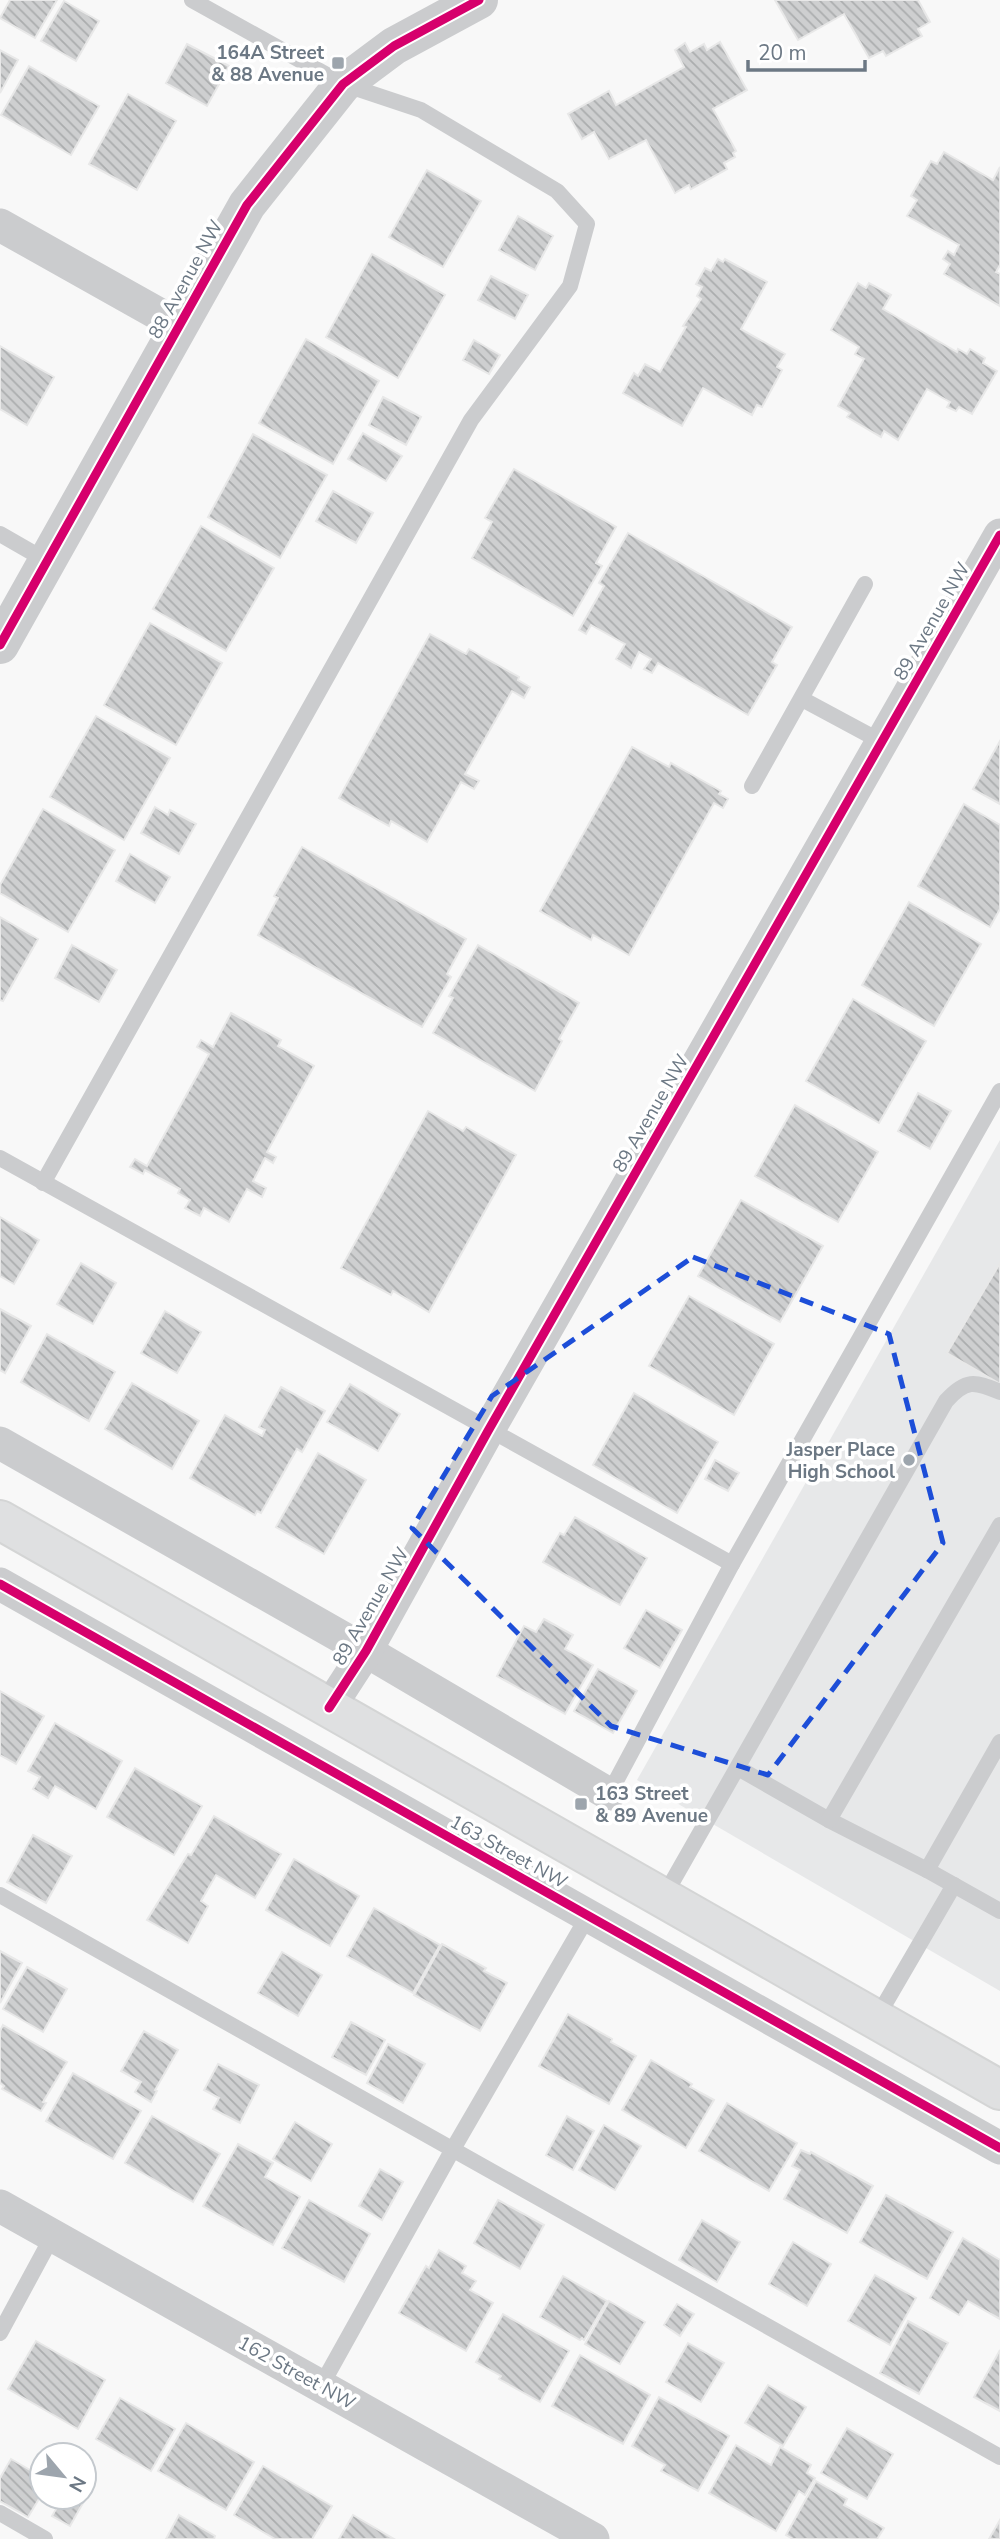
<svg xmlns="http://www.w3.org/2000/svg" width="1000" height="2539" font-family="'Nunito Sans',sans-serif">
<defs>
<pattern id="building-back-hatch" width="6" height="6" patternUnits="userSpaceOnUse" patternTransform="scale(1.75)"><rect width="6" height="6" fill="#cecfd0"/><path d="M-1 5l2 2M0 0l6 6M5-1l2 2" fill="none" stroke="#abadae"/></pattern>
</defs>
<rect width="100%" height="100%" fill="#f8f8f8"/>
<polygon fill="#e7e8e9" points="1000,1140 1000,1991 637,1780"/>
<g fill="url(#building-back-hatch)" stroke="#e8e8e8" stroke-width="2">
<polygon points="10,0 57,0 35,38 0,18"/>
<polygon points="775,0 918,0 930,22 918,29 922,36 886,56 883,51 869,58 844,14 798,40"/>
<polygon points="64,1 99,21 76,61 41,41"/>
<polygon points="720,42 747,90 713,109 736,151 733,153 735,157 724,163 727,169 691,189 689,185 675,193 646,140 609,159 594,132 582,139 568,114 609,91 616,105 684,67 675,50 685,43 690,52 704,44 707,50"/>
<polygon points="187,44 229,66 207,106 166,83"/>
<polygon points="0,50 18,60 0,93"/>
<polygon points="29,66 99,106 71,155 1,115"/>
<polygon points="128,94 176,121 137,190 89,164"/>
<polygon points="944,152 993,180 1000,167 1000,265 996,272 1000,274 1000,306 944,274 950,264 943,259 948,251 954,255 959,245 907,216 917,200 911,196 931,161 937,164"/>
<polygon points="427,170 481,201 443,267 389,237"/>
<polygon points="518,216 553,236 535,270 499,250"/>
<polygon points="372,254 445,295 398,378 326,337"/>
<polygon points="718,259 723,262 725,259 767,282 741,329 785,354 777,367 782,370 762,407 757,405 752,415 703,388 682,426 623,393 634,373 638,376 645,364 660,372 686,327 683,326 701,299 697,296 702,287 696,284 705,268 711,271"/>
<polygon points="491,276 528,295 515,319 478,300"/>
<polygon points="858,283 866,288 869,283 891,295 883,309 957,352 958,349 967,354 970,349 985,358 983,363 997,371 972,414 959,407 956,411 947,407 950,402 927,389 898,440 884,431 881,437 847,417 850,413 838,406 864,359 855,354 859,347 831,330"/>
<polygon points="306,339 379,381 333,464 259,423"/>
<polygon points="474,340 500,355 489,374 463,360"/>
<polygon points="0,346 54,377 27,425 0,409"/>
<polygon points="383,397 421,417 406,445 369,425"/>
<polygon points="363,433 402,456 386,481 348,459"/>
<polygon points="253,434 327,475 280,558 208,517"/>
<polygon points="514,469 616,527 596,563 602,566 573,616 472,558 492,522 485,518"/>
<polygon points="333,491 373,513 356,543 316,521"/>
<polygon points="201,526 274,568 226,651 153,609"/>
<polygon points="628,533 792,627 772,662 777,665 748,715 658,663 652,673 644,669 651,659 639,652 631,668 616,659 625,644 591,625 586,634 579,630 604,586 599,583"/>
<polygon points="150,623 222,663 176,745 104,705"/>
<polygon points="430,634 466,654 469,649 519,677 518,680 530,687 524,698 512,691 465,774 479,781 474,789 461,782 427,842 391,821 389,826 339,798"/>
<polygon points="96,716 170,758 124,840 50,797"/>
<polygon points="1000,741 1000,804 973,789"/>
<polygon points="632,747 669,767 671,763 721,791 719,794 728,799 723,808 714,803 629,955 593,935 591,940 540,911"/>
<polygon points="964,804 1000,825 1000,909 990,927 918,886"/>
<polygon points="155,807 168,815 170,810 196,824 179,854 141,833"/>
<polygon points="43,809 115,850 68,932 0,893 0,885"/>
<polygon points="302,847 466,939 447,974 451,977 422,1027 258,935 278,898 274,896"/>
<polygon points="130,854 170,877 155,903 116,881"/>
<polygon points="909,902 981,944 934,1026 862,985"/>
<polygon points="0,917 38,939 3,1001 0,1000"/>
<polygon points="72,945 117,970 99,1002 55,978"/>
<polygon points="478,945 579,1003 559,1039 562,1041 535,1091 433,1033 453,998 449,996"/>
<polygon points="853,999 926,1041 879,1123 806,1081"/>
<polygon points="231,1013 281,1040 278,1046 314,1066 267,1152 276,1157 273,1163 265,1158 253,1181 266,1188 262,1197 247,1189 229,1222 204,1208 200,1216 185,1208 190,1200 178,1193 180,1189 145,1170 143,1174 130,1167 135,1159 147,1166 209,1054 197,1047 201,1040 213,1047"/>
<polygon points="918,1093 951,1111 930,1149 898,1131"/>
<polygon points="795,1105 878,1152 838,1222 755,1176"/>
<polygon points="428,1111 463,1131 466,1127 516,1155 429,1312 393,1291 391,1295 341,1268"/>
<polygon points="741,1200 823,1246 780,1322 698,1276"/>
<polygon points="0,1217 39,1240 14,1284 0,1276"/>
<polygon points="81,1263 116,1283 93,1324 57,1304"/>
<polygon points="1000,1263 1000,1384 947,1353"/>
<polygon points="689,1296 774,1344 734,1415 649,1366"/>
<polygon points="0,1309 31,1326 5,1373 0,1370"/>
<polygon points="165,1311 201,1332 177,1373 141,1353"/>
<polygon points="47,1334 115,1372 89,1421 21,1382"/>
<polygon points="132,1383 199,1421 172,1469 105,1429"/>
<polygon points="350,1384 400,1414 378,1451 327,1422"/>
<polygon points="281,1387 325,1411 302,1452 297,1449 261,1513 257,1511 255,1515 190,1478 225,1415 262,1436 265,1430 259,1427"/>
<polygon points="634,1393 718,1442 677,1513 593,1465"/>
<polygon points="318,1453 366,1480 324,1554 276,1527"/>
<polygon points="715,1460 739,1473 728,1491 705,1479"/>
<polygon points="575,1517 647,1558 620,1605 543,1562 560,1533 564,1535"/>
<polygon points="646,1610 682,1630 660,1668 624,1648"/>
<polygon points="544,1619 573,1635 565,1649 593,1665 565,1714 497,1676 524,1626 536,1632"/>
<polygon points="598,1669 637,1691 613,1733 574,1711"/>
<polygon points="0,1691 44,1716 16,1764 0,1755"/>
<polygon points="55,1723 122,1761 96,1809 55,1786 48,1798 33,1789 40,1777 28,1771"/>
<polygon points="135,1768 202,1806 174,1855 107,1817"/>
<polygon points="214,1816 281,1854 255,1898 216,1875 201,1901 208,1906 188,1943 147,1920 188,1854 191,1855"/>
<polygon points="33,1835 72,1856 46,1903 7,1882"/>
<polygon points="294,1859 359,1896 330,1946 266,1910"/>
<polygon points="374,1908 440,1945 413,1993 347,1956"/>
<polygon points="442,1944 486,1968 484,1971 507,1983 480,2031 414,1995"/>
<polygon points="0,1951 22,1963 0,2003"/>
<polygon points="282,1952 322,1975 298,2016 258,1993"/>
<polygon points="27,1967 67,1989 43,2032 3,2009"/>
<polygon points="568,2014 612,2039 611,2042 636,2056 609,2104 539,2066"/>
<polygon points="351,2022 385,2040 366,2075 332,2057"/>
<polygon points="3,2025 67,2062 43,2102 46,2103 41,2111 2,2089 4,2086 0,2083 0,2031"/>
<polygon points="144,2031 178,2050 155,2090 157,2091 151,2102 135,2092 141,2082 121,2071"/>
<polygon points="388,2044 425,2064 403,2103 367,2083"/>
<polygon points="651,2060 692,2084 690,2087 714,2100 686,2148 622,2110"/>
<polygon points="218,2064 259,2085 240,2123 213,2109 219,2098 204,2090"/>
<polygon points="73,2073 141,2111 113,2159 46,2121"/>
<polygon points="727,2103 797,2143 769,2191 699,2151"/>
<polygon points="152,2116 220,2154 193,2202 125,2163"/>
<polygon points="567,2116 594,2131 573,2170 546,2155"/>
<polygon points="295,2122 332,2144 311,2181 273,2159"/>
<polygon points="604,2125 641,2146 615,2190 579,2170"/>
<polygon points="238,2144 273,2163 265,2177 300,2197 273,2245 203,2206"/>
<polygon points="801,2150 810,2154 811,2152 873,2186 847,2233 784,2199 800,2170 792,2166"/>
<polygon points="380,2169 403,2182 382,2220 359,2206"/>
<polygon points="886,2195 953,2232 927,2279 860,2242"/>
<polygon points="309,2200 370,2234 344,2282 282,2248"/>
<polygon points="498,2200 544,2225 520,2269 474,2243"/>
<polygon points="702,2220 740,2242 717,2282 679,2260"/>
<polygon points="963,2238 1000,2260 1000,2319 968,2301 959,2315 930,2298"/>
<polygon points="793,2242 831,2264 807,2306 769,2284"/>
<polygon points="439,2250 466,2266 462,2273 476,2281 470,2290 493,2303 466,2351 399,2313 426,2266 429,2268"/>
<polygon points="875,2275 916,2298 890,2345 848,2321"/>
<polygon points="563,2276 607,2301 584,2340 582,2338 580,2340 540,2317"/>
<polygon points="609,2301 645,2322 620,2364 585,2344"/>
<polygon points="677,2304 694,2314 680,2336 664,2325"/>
<polygon points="503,2314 569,2351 540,2402 499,2379 501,2376 476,2362"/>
<polygon points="908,2321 948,2343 919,2394 880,2373"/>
<polygon points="36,2341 105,2380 78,2429 8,2389"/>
<polygon points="688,2343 724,2363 701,2402 666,2382"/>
<polygon points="1000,2350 1000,2411 974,2397"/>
<polygon points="580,2355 650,2395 623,2444 552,2406"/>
<polygon points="768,2385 806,2407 783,2446 745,2423"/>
<polygon points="659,2397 729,2436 698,2491 661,2471 665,2465 632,2446"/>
<polygon points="120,2398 175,2429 151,2471 96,2439"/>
<polygon points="186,2423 254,2462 226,2510 158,2471"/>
<polygon points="847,2428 893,2454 867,2499 821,2473"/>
<polygon points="736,2445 771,2465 780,2447 811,2465 807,2473 815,2478 805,2495 799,2491 776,2531 709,2493"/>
<polygon points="11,2459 42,2477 42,2494 28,2517 0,2501 0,2478"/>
<polygon points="263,2466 332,2506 312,2539 275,2539 234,2515"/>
<polygon points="816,2481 847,2499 844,2505 884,2528 877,2539 793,2539 786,2535"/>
<polygon points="84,2491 88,2494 70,2526 52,2516 63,2497 84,2497"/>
<polygon points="179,2515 215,2536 214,2539 166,2539"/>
<polygon points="353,2515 394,2539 339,2539"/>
<polygon points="1000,2520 1000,2539 989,2539"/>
</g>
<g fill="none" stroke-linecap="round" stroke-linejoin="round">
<defs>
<polyline id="secondary" points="0,1520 1000,2090"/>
</defs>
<use href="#secondary" stroke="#d4d5d5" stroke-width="42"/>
<g stroke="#cbccce" stroke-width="16">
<polyline points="0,534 47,561"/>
<polyline points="802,699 882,742"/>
<polyline points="752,786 865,584"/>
<polyline points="0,1158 732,1564"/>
<polyline points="43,1183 471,420 570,286 587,224 557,191 421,110 343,84 192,0"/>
<polyline points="1000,1742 927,1870 1000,1911"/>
<polyline points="738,1768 829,1820 927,1870"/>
<polyline points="609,1794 732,1564 1000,1091"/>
<polyline points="829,1820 1000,1525"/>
<polyline points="0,1895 1000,2457"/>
<path d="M663,1898L946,1401C966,1379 974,1381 1000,1392"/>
<polyline points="876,2019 954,1885"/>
<polyline points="0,2333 53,2235"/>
<polyline points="321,2386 453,2149 588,1916"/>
<polyline points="0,2513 45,2539"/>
</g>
<g stroke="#cbccce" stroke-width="33">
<polyline points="0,225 180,326"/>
<polyline points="0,1443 366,1651 609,1794"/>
<polyline points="0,1584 1000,2148"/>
<polyline points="329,1708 366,1651 488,1431 1000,535"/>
<polyline points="0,2206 593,2539"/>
</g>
<polyline stroke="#cbccce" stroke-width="38" points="0,645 247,205 343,84 394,46 479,0"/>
<use href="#secondary" stroke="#dfe0e1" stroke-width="38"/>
<defs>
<g id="cycleway">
<polyline points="0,645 247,205 343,84 394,46 479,0"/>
<polyline points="0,1584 1000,2148"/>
<polyline points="329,1708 366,1651 488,1431 1000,535"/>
</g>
</defs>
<use href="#cycleway" stroke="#fff" stroke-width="13"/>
<use href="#cycleway" stroke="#d6006c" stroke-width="9"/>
</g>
<path fill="none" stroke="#1d4ed8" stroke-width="5" stroke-dasharray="14 9" stroke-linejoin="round" d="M693,1257L889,1334L943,1543L768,1775L611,1726L412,1528L492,1396Z"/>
<g fill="#9da5ad" stroke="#fff" stroke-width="2.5">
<rect x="331" y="56" width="14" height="14" rx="3.5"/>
<circle cx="909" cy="1460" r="7"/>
<rect x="574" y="1797" width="14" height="14" rx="3.5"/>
</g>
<g text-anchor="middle" stroke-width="7" stroke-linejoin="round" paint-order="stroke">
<g font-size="19" font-weight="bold" fill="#6c7884" stroke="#fff" text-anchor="end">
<text x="324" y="59">164A Street<tspan x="324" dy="22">&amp; 88 Avenue</tspan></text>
<text x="895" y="1456">Jasper Place<tspan x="895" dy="22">High School</tspan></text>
<text x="595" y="1800" text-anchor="start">163 Street<tspan x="595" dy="22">&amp; 89 Avenue</tspan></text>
</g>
<g font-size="19" fill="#6c7884" stroke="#fff">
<text transform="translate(185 279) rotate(-61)" y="7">88 Avenue NW</text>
<text transform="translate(931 621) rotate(-60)" y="7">89 Avenue NW</text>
<text transform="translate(650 1113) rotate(-60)" y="7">89 Avenue NW</text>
<text transform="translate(370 1606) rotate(-60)" y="7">89 Avenue NW</text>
<text transform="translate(509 1851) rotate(29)" y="7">163 Street NW</text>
<text transform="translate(297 2372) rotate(29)" y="7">162 Street NW</text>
</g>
</g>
<g transform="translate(63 2476) rotate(119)"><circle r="33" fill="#ffffff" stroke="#c4c9ce" stroke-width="2"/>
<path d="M0-5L12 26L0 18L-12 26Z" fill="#9da5ad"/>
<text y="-10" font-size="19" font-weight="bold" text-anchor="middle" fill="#6c7884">N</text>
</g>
<path d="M748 60v10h117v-10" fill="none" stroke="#6c7884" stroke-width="3.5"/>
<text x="758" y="60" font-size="21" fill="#6c7884" stroke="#ffffff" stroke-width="5" paint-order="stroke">20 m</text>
</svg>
